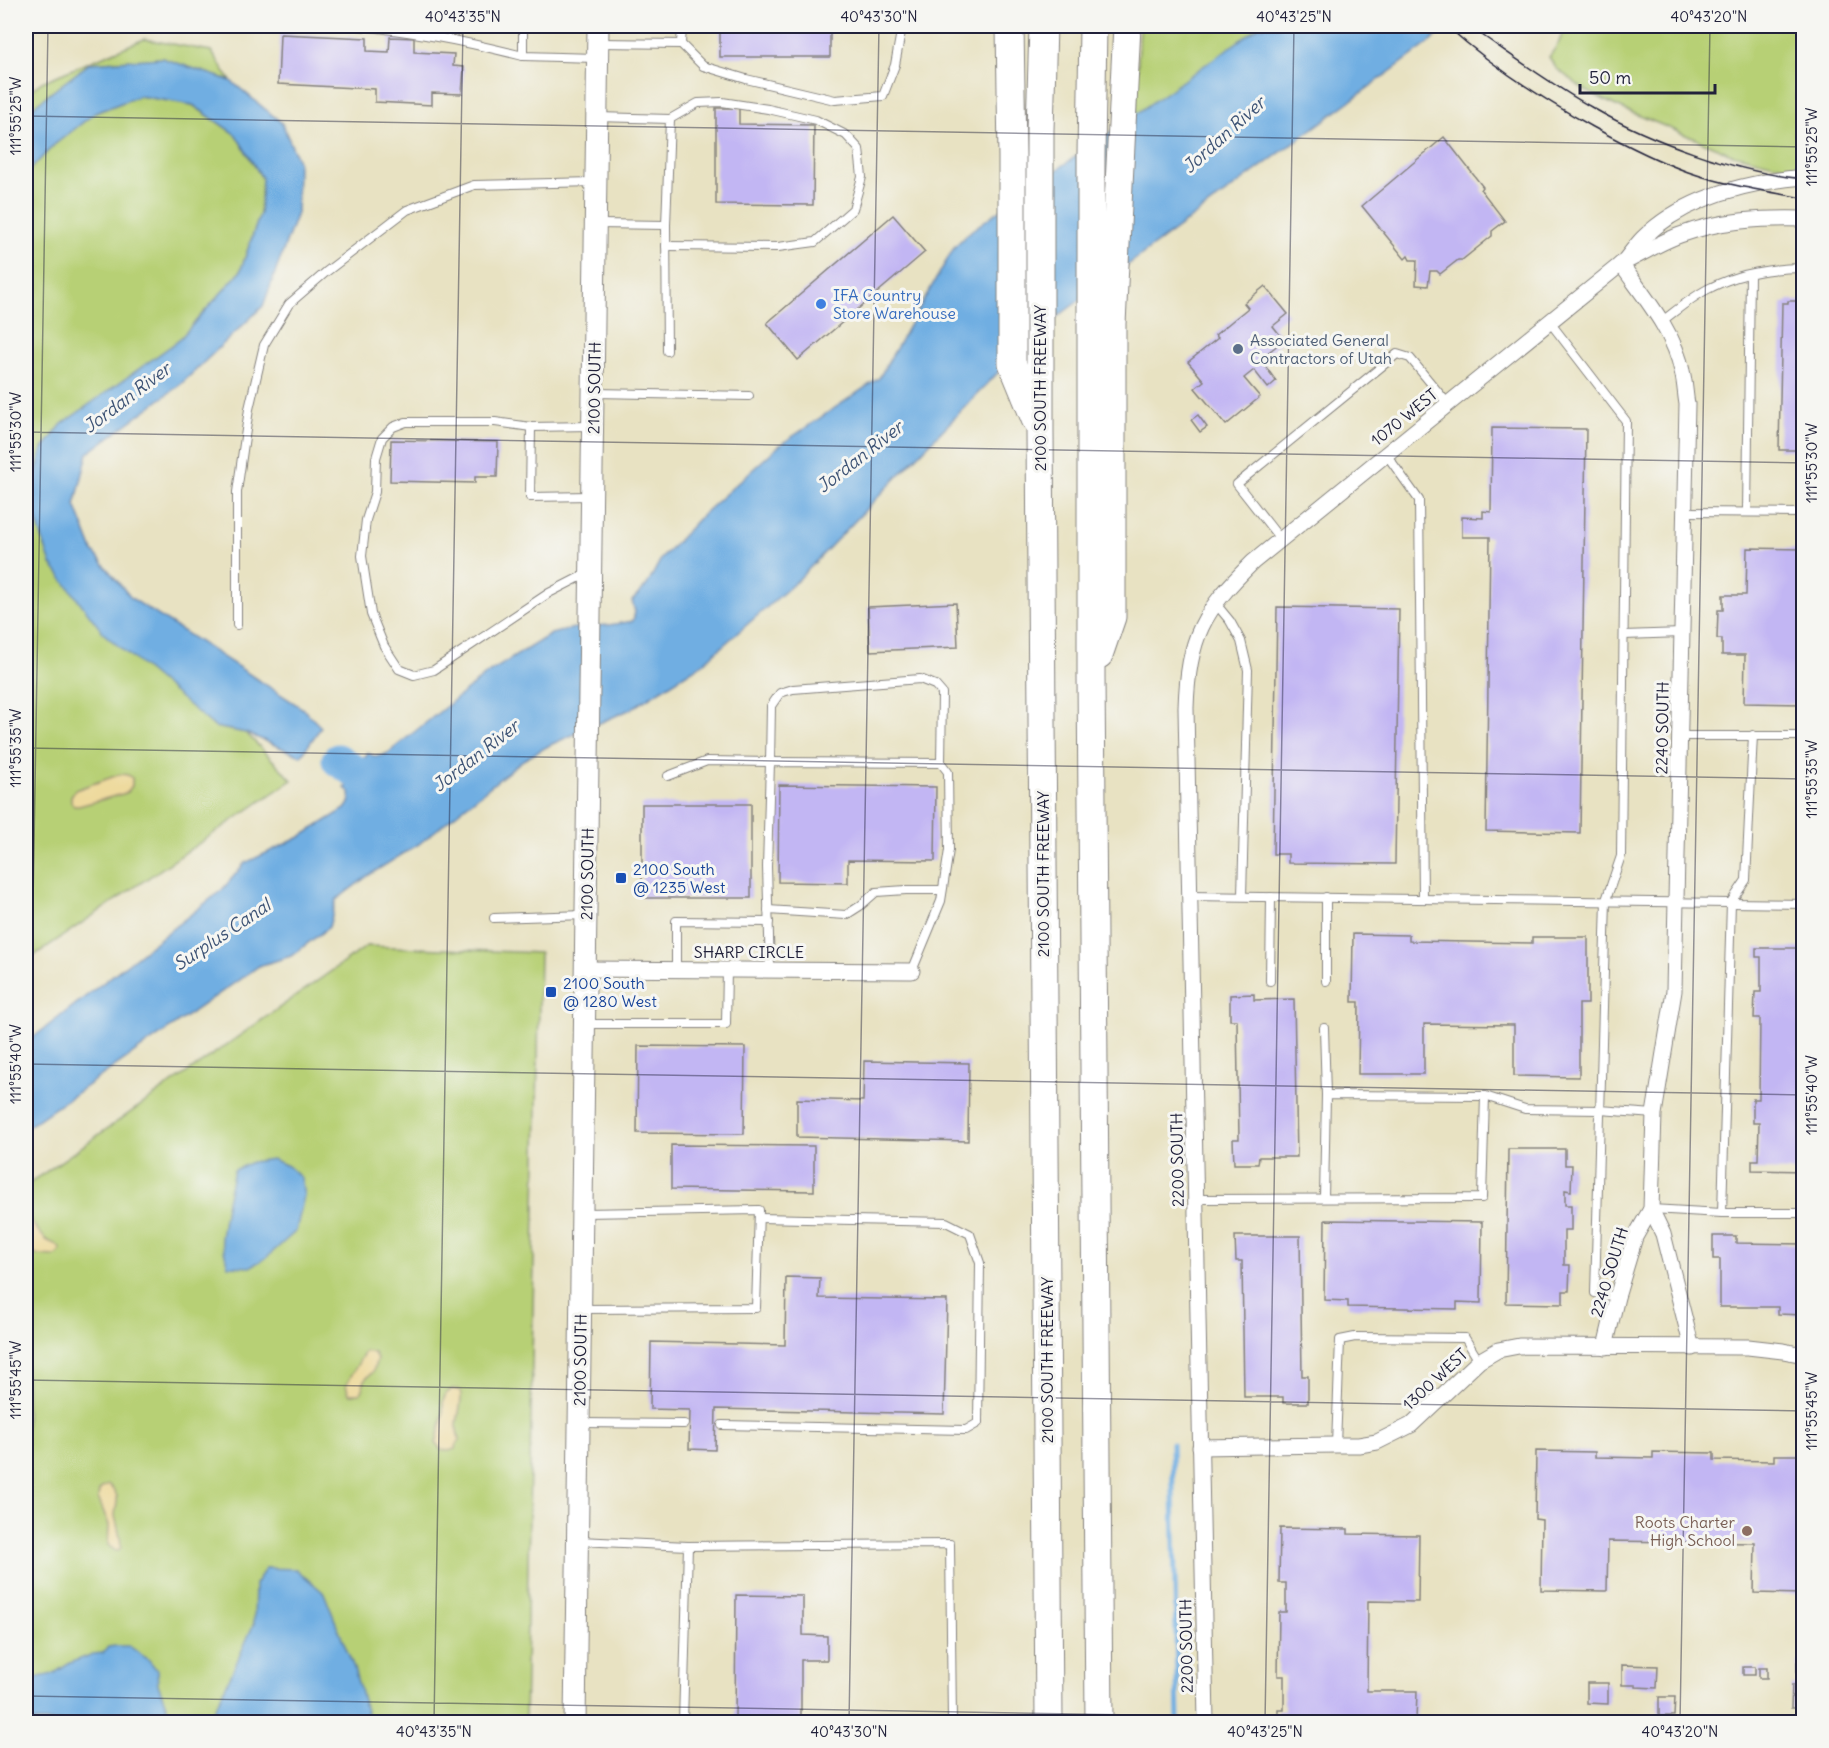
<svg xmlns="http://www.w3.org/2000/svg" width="1829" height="1748" font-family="Delius,sans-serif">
<rect width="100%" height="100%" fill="#f6f6f2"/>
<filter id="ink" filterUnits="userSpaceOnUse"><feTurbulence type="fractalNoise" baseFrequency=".0167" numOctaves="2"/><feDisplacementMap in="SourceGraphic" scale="12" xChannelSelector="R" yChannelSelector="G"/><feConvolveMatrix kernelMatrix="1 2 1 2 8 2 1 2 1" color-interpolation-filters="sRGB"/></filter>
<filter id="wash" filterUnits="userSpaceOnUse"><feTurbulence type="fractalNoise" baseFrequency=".008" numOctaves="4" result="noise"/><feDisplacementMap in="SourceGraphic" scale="24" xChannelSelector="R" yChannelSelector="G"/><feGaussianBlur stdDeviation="1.35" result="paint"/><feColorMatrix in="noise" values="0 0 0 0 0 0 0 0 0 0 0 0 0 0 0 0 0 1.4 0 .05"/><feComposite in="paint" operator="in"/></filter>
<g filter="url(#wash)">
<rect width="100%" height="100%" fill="#e8e2c2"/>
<g fill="#b7d075" stroke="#6c7958" stroke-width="1.5">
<polygon points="1140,26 1276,26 1133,152"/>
<path d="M1564,26H1799L1795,135L1803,136V168L1795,169L1729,153L1616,106L1583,89L1556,68L1549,57C1556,47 1563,38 1564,26Z"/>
<polygon points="144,39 211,51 231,81 162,58 90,63 26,112 26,94 42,82"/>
<polygon points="139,96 192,105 236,135 262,178 260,214 240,272 178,341 62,424 42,450 29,499 214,727 246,733 292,780 26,961 26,174 54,145 95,113"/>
<polygon points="367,946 540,953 525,1722 26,1722 26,1186"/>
</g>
<g fill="#eeda9e" stroke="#887e6c" stroke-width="1.5">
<polygon points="121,774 128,775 132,778 132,786 126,793 79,806 74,806 71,802 71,796 75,790"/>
<polygon points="26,1216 46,1240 57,1245 61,1250 56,1256 36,1255 26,1250"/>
<polygon points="365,1351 374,1353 377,1359 373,1372 366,1378 360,1394 349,1394 346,1385"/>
<path d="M452,1389L460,1390C465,1406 452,1420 459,1440L455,1449L449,1451L441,1450L436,1443L443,1414V1401L446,1394Z"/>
<path d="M109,1485C112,1489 116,1491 117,1497C118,1503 115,1510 115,1516C116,1522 131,1567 108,1545L109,1525L98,1498L99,1491L103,1487Z"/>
</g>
<g fill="#6faee2" stroke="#48688e" stroke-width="1.5">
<path d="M1260,26H1448L1429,43L1038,331L798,580L702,664L631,709L550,745L523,760L419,844L369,875L336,900L329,927L291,956L259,966L26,1128V1043L222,890L245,863L300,837L345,809C350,803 351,800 350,792L345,788L368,753C375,758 381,757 388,753L488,673L551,634L578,627L609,625L633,621L635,612L632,601L647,585L661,559L703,514L780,445L879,378L955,246L972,230Z"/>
<polygon points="162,58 231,81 282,123 298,161 297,213 263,306 181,384 88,453 75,505 93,551 131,598 302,708 321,727 301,756 246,733 215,727 104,634 51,564 29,499 42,450 62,424 178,341 240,272 260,214 262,178 236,135 193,105 139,96 95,113 54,145 26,174 26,112 90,63"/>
<polygon points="272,1159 288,1166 301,1178 304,1196 296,1231 266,1258 250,1267 228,1266 221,1238 226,1206 234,1170 252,1162"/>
<polygon points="266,1568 296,1569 324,1593 354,1668 369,1722 211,1722 213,1712 231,1675 254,1623 255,1584"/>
<polygon points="116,1646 129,1646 149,1660 157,1670 158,1684 167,1708 167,1722 26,1722 26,1680 53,1674 70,1663 93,1654 103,1653 108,1647"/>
</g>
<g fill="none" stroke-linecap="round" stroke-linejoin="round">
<polyline stroke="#6faee2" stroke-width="5" points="1172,1444 1178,1722"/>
<polyline stroke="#6faee2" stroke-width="33" points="338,760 356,772 397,792"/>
</g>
<g id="blocks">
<g fill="#c2b6f3">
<rect x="720" y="26" width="110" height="31"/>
<polygon points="280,34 367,38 367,51 389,52 390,37 414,38 414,52 454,54 453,66 464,67 462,94 432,93 432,105 375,102 375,89 278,84"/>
<polygon points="716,108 739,108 739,124 814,125 813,205 716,204"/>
<polygon points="1444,137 1483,187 1481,190 1505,221 1492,231 1492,236 1462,260 1458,260 1440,274 1437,271 1430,271 1428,286 1416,285 1417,260 1410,260 1408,256 1405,259 1362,206"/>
<polygon points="893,215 925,252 798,360 767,323"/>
<polygon points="1265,286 1288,314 1273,326 1284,340 1260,359 1276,381 1268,388 1254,370 1244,378 1260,397 1226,425 1195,388 1204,381 1188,362 1218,338 1215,335 1248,308 1244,303"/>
<polygon points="1788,301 1804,301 1804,450 1779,450 1782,303 1788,303"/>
<polygon points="1198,415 1207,427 1200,432 1191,420"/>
<polygon points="1492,428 1586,429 1580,833 1486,831 1490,537 1462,537 1462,517 1483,518 1483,511 1491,512"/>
<polygon points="391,440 498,442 497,477 475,477 475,483 390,481"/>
<polygon points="1747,548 1804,549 1804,704 1744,703 1745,655 1722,655 1722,639 1717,639 1718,610 1723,610 1723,595 1746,595"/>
<polygon points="956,603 958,647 870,651 868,607"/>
<polygon points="1277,607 1399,609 1395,864 1288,863 1288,854 1273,854"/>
<polygon points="779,785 936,787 935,861 848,860 848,883 778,882"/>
<rect x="642" y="804" width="109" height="94"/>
<polygon points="1353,934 1409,935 1409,941 1532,943 1532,937 1588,937 1588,1004 1579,1004 1579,1077 1514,1076 1514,1025 1424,1024 1424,1074 1358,1074 1359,1002 1352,1002"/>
<polygon points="1756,948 1804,948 1804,1171 1752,1170 1752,1160 1758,1160 1759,1123 1753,1123 1753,1099 1759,1099 1760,1018 1754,1018 1755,992 1761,992 1761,957 1756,957"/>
<polygon points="1254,994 1254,1000 1294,999 1297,1157 1259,1157 1258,1164 1234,1164 1233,1139 1239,1139 1237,1020 1230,1020 1230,995"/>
<polygon points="638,1046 745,1047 744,1134 637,1133"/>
<polygon points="864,1061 969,1063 968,1141 797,1137 797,1099 863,1101"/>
<polygon points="671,1145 814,1146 814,1191 671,1189"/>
<polygon points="1508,1149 1565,1149 1565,1165 1572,1165 1571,1191 1565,1190 1565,1205 1571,1205 1571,1230 1564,1230 1564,1265 1570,1265 1569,1291 1563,1291 1563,1304 1506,1303"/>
<polygon points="1325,1220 1482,1222 1481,1303 1457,1302 1457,1309 1348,1307 1348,1301 1324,1300"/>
<polygon points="1235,1236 1300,1236 1302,1376 1308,1376 1308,1403 1283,1403 1283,1397 1244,1397 1242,1261 1236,1261"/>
<polygon points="1713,1236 1736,1236 1736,1243 1804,1244 1804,1315 1778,1314 1778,1307 1720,1307 1720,1259 1713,1259"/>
<polygon points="786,1277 820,1278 819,1298 947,1300 944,1414 716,1409 715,1450 689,1449 690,1410 650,1409 651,1342 785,1345"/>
<polygon points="1536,1451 1595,1452 1595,1457 1653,1458 1653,1452 1714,1453 1714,1460 1774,1461 1774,1455 1804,1455 1804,1594 1754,1593 1755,1543 1608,1541 1607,1591 1541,1590 1542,1520 1535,1519"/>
<polygon points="1280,1528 1348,1529 1348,1534 1419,1535 1418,1602 1368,1601 1367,1691 1417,1691 1416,1722 1278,1722 1278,1710 1284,1710 1284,1676 1278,1676 1279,1612 1286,1612 1286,1583 1279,1583"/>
<polygon points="736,1595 803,1596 803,1635 827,1636 827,1660 801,1660 801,1722 735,1722"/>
<polygon points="1797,1662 1804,1662 1804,1708 1791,1708 1792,1685 1797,1686"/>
<polygon points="1622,1665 1658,1666 1657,1688 1636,1687 1636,1685 1622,1685"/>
<rect x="1743" y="1667" width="12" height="8"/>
<rect x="1759" y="1668" width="8" height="10"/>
<polygon points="1587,1683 1608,1683 1608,1704 1587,1703"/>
<polygon points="1659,1697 1675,1697 1674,1716 1659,1716"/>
<polygon points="1625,1716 1642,1716 1642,1722 1615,1722 1615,1718 1625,1718"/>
<polygon points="1785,1717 1787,1722 1773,1722"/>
<rect x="1565" y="1719" width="11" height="3"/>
</g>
</g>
</g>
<g filter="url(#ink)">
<use href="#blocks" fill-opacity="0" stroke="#85827e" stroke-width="1.5"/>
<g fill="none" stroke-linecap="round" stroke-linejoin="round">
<defs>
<g id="lane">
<path d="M358,26C414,31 468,42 523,56"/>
<polyline points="523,26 523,56 596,58"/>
<polyline points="599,43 681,44 703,66 746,79 835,100 883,96 895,65 902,26"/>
<polyline points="681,44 682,26"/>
<polyline points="597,117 670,119 666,225"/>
<polyline points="598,224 666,225 667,351"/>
<polyline points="666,246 778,247 815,242 853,209 862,177 859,149 846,135 816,120 768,109 722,102 698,103 670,119"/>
<polyline points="1549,321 1626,421 1621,856 1606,900 1595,1293 1617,1297"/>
<path d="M1661,322C1677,310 1694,295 1712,287C1740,273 1772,268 1804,268"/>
<polyline points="596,393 749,396"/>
<polyline points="531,427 530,497 591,496"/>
<polyline points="1386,454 1419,500 1423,898"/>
<polyline points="1684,512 1804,513"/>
<polyline points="1747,512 1750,274"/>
<polyline points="1281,540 1237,484 1397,354 1410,358 1448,404"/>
<polyline points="588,573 549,593 434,670 414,675 399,669 384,646 371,614 362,556 366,520 375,492 376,458 382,438 393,427 406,422 495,422 531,427 591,426"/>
<polyline points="1216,604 1230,621 1241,641 1248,670 1242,896"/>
<polyline points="237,625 237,492 249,409 264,345 289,304 326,272 407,210 474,185 594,182"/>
<polyline points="1624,635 1682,633"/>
<polyline points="1680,736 1804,736"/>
<polyline points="668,776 707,761 770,762 771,706 780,693 793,689 920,679 935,685 942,693 941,763"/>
<polyline points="1189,896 1804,904"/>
<polyline points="1326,897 1326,981"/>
<polyline points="768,910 846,915 860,906 876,892 906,890 942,890"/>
<polyline points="494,918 586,915"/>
<polyline points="676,969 676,921 769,922"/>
<polyline points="770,970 767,867 770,762 941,763 948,772 949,850 941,901 912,971"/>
<polyline points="1270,981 1271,897"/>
<polyline points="587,1024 726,1024 727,970"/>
<polyline points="1324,1028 1326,1095"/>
<polyline points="1324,1198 1326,1095 1485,1096"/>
<polyline points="1196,1199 1482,1198 1485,1096 1525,1109 1600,1110 1654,1114"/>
<polyline points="1651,1209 1722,1213 1804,1213"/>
<polyline points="1722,1213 1731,902 1746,880 1753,735"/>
<polyline points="582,1309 756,1308 759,1210 584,1213"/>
<polyline points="581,1423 684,1424"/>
<polyline points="722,1425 966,1430 978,1423 980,1263 970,1234 946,1222 759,1218"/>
<polyline points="1336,1445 1340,1340 1355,1337 1465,1338 1479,1361"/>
<polyline points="579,1541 688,1546 683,1722"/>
<polyline points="688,1546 950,1544 952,1722"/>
</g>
<g id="street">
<path d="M1625,260C1631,253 1636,245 1643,238C1684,198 1747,182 1804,177"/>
<polyline points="586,969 912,971"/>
<polyline points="1651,1209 1663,1234 1692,1348"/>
<path d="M1605,1347L1617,1297L1635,1237L1651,1209L1654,1114L1674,991L1687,404C1685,393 1685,382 1682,371C1674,331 1644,297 1621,264"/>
<polyline points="1200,1447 1336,1445 1359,1445 1377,1442 1411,1425 1479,1361 1498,1350 1519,1346 1748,1347 1783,1351 1804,1355"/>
<path d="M1206,1722L1186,708C1188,637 1203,611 1253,562L1621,264C1640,255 1660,242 1680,235C1720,220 1761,218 1804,219"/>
</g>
<polyline id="secondary" points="575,1722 598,26"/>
<g id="highway">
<polyline points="1010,26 1012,157 1012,363 1035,419"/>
<polyline points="1043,26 1040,130 1040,431 1049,1722"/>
<polyline points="1093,26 1091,155 1091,676 1099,1722"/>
<polyline points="1099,655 1112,617 1112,324 1127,26"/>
</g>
</defs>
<use href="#lane" stroke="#85827e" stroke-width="10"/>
<use href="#street" stroke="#85827e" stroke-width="17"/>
<use href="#secondary" stroke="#85827e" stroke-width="23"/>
<use href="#highway" stroke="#85827e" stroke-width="29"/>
<use href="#lane" stroke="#fff" stroke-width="8"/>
<use href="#street" stroke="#fff" stroke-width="15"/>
<use href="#secondary" stroke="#fff" stroke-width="21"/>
<use href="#highway" stroke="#fff" stroke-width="27"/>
<g stroke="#22223b" stroke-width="1.5">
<path d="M1447,26C1490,65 1541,98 1593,127C1624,144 1655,160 1688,172C1725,185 1764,191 1804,198"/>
<path d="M1471,26L1482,35C1518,60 1554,86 1593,108C1650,141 1738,173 1804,179"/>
</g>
</g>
</g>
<path fill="none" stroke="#22223b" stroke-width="1.5" stroke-opacity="0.45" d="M26,116L1804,147M26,432L1804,463M26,748L1804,779M26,1064L1804,1095M26,1313L48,26M26,1380L1804,1411M26,1696L1549,1722M434,1722L463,26M849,1722L879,26M1265,1722L1294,26M1680,1722L1710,26"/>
<circle fill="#3f7fe0" stroke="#f6f6f2" stroke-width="2" cx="821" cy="304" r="6"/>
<circle fill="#5c6f8a" stroke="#f6f6f2" stroke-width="2" cx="1238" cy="349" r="6"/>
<g fill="#1a4fb4" stroke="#f6f6f2" stroke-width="2">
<rect x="615" y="872" width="12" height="12" rx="3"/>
<rect x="545" y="986" width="12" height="12" rx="3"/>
</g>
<circle fill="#8d6e63" stroke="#f6f6f2" stroke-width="2" cx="1747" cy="1531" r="6"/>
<g text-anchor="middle" stroke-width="6" stroke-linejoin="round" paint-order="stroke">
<g font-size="16" fill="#366cbe" stroke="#f6f6f2" text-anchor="start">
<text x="833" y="301">IFA Country<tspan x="833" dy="18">Store Warehouse</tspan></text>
</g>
<g font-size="16" fill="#4e5e75" stroke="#f6f6f2" text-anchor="start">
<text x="1250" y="346">Associated General<tspan x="1250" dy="18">Contractors of Utah</tspan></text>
</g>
<g font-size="16" fill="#22223b" stroke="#f6f6f2">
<text transform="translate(594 388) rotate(-89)" y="6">2100 SOUTH</text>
<text transform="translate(1040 388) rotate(-90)" y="6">2100 SOUTH FREEWAY</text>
<text transform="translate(1404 417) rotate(-39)" y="6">1070 WEST</text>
<text transform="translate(1662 728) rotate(-89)" y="6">2240 SOUTH</text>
<text transform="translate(587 874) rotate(-89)" y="6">2100 SOUTH</text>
<text transform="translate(1043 874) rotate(-90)" y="6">2100 SOUTH FREEWAY</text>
<text x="749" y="958">SHARP CIRCLE</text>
<text transform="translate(1177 1160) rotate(-91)" y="6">2200 SOUTH</text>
<text transform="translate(1609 1272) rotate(-73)" y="6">2240 SOUTH</text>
<text transform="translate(580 1360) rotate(-89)" y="6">2100 SOUTH</text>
<text transform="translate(1047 1360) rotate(-90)" y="6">2100 SOUTH FREEWAY</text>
<text transform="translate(1435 1379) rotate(-43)" y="6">1300 WEST</text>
<text transform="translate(1186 1646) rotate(-91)" y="6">2200 SOUTH</text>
</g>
<g font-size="16" fill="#164399" stroke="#f6f6f2" text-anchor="start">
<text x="633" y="875">2100 South<tspan x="633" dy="18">@ 1235 West</tspan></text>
<text x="563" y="989">2100 South<tspan x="563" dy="18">@ 1280 West</tspan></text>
</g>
<g font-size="16" fill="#785e54" stroke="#f6f6f2" text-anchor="end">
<text x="1735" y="1528">Roots Charter<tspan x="1735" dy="18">High School</tspan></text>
</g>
<g font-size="18" font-style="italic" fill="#3d5375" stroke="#f6f6f2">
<text transform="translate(1224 135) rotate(-42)" y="6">Jordan River</text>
<text transform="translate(127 398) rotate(-37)" y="6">Jordan River</text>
<text transform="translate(860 457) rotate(-38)" y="6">Jordan River</text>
<text transform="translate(476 756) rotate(-38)" y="6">Jordan River</text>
<text transform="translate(222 935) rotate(-34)" y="6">Surplus Canal</text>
</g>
</g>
<rect width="1829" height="1748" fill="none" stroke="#f6f6f2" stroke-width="66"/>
<path d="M1580 84v9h135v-9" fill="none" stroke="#22223b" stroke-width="3"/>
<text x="1589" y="84" font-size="18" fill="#22223b" stroke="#f6f6f2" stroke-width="4.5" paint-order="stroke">50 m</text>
<rect x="33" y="33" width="1763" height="1682" fill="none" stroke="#22223b" stroke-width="2"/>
<g font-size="15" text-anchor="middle" fill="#22223b">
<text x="463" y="22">40°43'35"N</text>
<text x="879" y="22">40°43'30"N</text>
<text x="1294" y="22">40°43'25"N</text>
<text x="1709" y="22">40°43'20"N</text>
<text transform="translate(16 116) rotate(-90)" y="5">111°55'25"W</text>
<text transform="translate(1812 147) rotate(-90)" y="5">111°55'25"W</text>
<text transform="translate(16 432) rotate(-90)" y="5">111°55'30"W</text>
<text transform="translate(1812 463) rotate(-90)" y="5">111°55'30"W</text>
<text transform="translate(16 748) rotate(-90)" y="5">111°55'35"W</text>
<text transform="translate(1812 779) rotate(-90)" y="5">111°55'35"W</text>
<text transform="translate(16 1064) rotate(-90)" y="5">111°55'40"W</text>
<text transform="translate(1812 1095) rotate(-90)" y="5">111°55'40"W</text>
<text transform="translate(16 1380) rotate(-90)" y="5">111°55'45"W</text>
<text transform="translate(1812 1411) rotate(-90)" y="5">111°55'45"W</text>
<text x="434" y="1737">40°43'35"N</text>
<text x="849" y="1737">40°43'30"N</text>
<text x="1265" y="1737">40°43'25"N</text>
<text x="1680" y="1737">40°43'20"N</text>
</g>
</svg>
